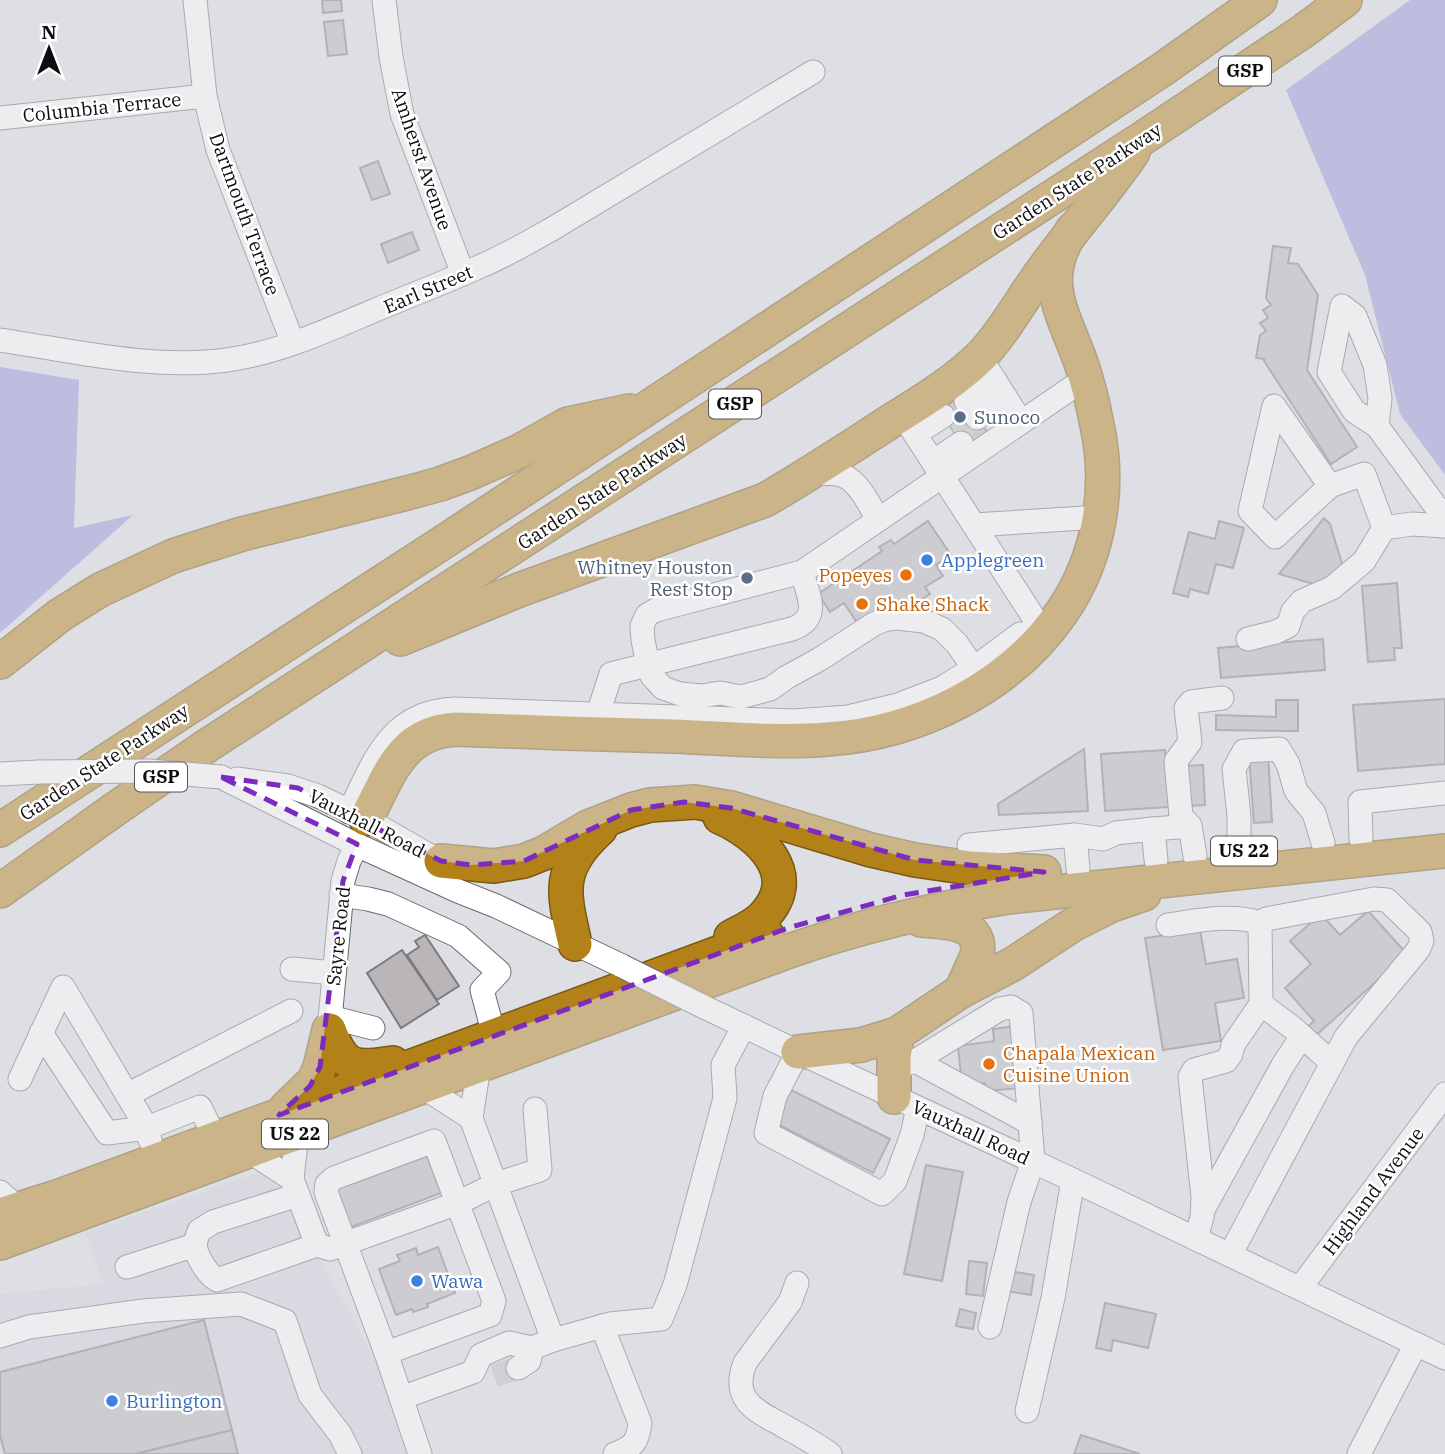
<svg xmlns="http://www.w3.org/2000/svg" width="1445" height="1454" font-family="'IBM Plex Serif',serif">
<rect width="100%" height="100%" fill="#dedfe4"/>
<polygon fill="#d1d2de" points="270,1168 427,1454 0,1454 0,1294 104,1284 85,1233"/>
<g fill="#9496da">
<polygon points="1410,0 1445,0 1445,475 1400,414 1365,275 1286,90"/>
<polygon points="0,367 79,380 74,528 133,515 0,633"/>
</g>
<g fill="#b9b5b9" stroke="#7e7b7e" stroke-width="2">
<polygon points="322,0 341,0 342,11 323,13"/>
<polygon points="343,20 347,54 328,56 324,22"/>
<polygon points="378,161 390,194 372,200 360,168"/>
<polygon points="412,232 419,250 388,263 381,244"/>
<polygon points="1273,246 1291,248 1288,263 1298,264 1318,295 1307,370 1357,447 1331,464 1264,361 1264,359 1256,358 1260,335 1266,331 1260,323 1268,318 1263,310 1271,305 1266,298"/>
<polygon points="956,386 987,432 964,447 933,401"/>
<polygon points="1324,518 1330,524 1343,567 1317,585 1279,574"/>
<polygon points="928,521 951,555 936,565 943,576 925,587 930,594 901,614 892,601 858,624 844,603 830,612 818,594 882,551 879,547 891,540 894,544"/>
<polygon points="1219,521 1244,528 1233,568 1216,564 1208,594 1190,589 1188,597 1173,593 1189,532 1215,539"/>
<polygon points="1397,583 1402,648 1394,648 1395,660 1368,662 1362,586"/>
<polygon points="1323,639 1325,670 1221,678 1218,648"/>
<polygon points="1445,699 1445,764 1358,771 1353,705"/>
<polygon points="1276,700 1298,700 1298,731 1216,730 1216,715 1276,717"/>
<polygon points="1084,749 1088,811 999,815 998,804"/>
<polygon points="1165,750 1169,807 1105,811 1101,754"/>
<polygon points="1268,754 1272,822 1254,823 1249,756"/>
<polygon points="1203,765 1205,805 1185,806 1184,766"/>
<polygon points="1368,911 1407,954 1314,1037 1306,1028 1314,1021 1285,988 1311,964 1290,941 1321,914 1340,935"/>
<polygon points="1200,930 1206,964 1237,959 1244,998 1215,1003 1221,1041 1163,1050 1145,938"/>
<polygon points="425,935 459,986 437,1000 407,955 419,947 415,941"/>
<polygon points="402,950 439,1004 401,1028 367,973"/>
<polygon points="1015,1026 1021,1088 986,1091 985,1083 962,1085 958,1046 994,1041 993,1029"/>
<polygon points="791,1090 890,1139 873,1173 775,1123"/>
<polygon points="427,1156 441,1193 351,1227 337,1189"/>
<polygon points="926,1165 963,1172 942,1281 904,1274"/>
<polygon points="438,1247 455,1293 427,1304 428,1307 413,1312 412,1309 396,1315 379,1269 400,1261 397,1255 416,1248 418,1255"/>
<polygon points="969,1261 987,1263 983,1296 966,1294"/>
<polygon points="1009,1271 1034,1275 1031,1295 1006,1291"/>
<polygon points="1105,1303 1156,1314 1148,1348 1113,1340 1111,1351 1096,1348"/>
<polygon points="960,1309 976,1313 973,1329 956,1326"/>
<polygon points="204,1320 232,1430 136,1454 5,1454 0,1435 0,1372"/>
<polygon points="232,1430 238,1454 136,1454"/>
<polygon points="1081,1435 1140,1454 1074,1454"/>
</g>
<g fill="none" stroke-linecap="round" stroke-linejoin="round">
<g stroke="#bfc0c4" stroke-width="23" stroke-dasharray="23 11" stroke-linecap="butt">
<polyline points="954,432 977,418"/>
<polyline points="494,1376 518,1368"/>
</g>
<defs>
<g id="minor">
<polyline points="195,0 205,96 218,150 293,343"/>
<polyline points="384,0 391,57 402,114 463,274"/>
<polyline points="0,118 205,96"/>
<path d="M0,340C74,351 152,370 227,360C278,353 326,331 373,311C409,296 446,282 481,266C505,256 529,242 552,229L813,72"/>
<polyline points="980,357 1021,422"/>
<polyline points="966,401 996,382"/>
<polyline points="902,414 1034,618 1046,634"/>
<polyline points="977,418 1006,398"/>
<polyline points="1377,426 1380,398 1375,365 1355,316 1342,306 1329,372 1354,411 1377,426 1437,508 1443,526"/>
<polyline points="915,434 943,416"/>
<polyline points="933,462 961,443"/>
<path d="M811,473C821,474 835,472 844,476C860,483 869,505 878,519"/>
<polyline points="1330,486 1274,406 1250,511 1275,537 1330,486 1364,474 1384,528"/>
<polyline points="974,525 1100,517"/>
<polyline points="1384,528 1412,524 1445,526"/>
<polyline points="1248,639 1276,632 1288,626 1293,611 1302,601 1332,588 1364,561 1384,528"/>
<polyline points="986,686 957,644 942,629 924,621 896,618 884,620 874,624 820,659 787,677 770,689 741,697 720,693 702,696 680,694 663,688 652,676 648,665 643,640 642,626 647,615 656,610 802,572 1086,378"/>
<path d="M590,727L596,720L611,674L792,629C822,618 808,596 802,572"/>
<polyline points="0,774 39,772"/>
<polyline points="221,777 357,845 458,891 496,906 622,966"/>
<polyline points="237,779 288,786 318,796 366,819 451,868"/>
<path d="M349,812C374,762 389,712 454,709L794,721L848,717L898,705L942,688L974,668L1020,634H1046"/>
<polyline points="1075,835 1103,839 1116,833 1153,829"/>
<polyline points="1361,839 1360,802 1445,793"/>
<polyline points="969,845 1075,835 1078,869"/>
<polyline points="1239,852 1239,816 1234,769 1244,751 1279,749 1288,764 1296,791 1314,813 1323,843"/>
<polyline points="1195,856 1190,826 1181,816 1176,761 1190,742 1186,708 1191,702 1222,698"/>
<polyline points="1156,860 1153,829 1190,826"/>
<polyline points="341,895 368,899 388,904 458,936 499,972 482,990 494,1035"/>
<path d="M1168,925C1197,921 1231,913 1260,923"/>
<polyline points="292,969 334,973"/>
<polyline points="1261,1004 1293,1028 1332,1063"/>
<polyline points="702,1006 798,1052 1073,1180 1445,1358"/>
<polyline points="330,1017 373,1028"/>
<polyline points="329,1030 343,881 349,861 357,845"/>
<polyline points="41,1033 107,1133 147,1128 150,1140"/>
<polyline points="798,1052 775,1096 766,1133 882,1194 895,1181 912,1135 918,1108"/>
<polyline points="915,1061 1030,1123"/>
<polyline points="479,1066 471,1118 553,1340 610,1324 661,1319 675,1285 725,1098 723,1065 744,1026"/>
<polyline points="894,1068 915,1061 1000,1009 1011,1007 1021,1013 1033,1161 1019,1202 990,1327"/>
<polyline points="20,1079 63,987 147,1128 200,1107 215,1138"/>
<polyline points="423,1087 471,1118"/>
<polyline points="127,1095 291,1011"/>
<polyline points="297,1134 292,1179 317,1245 330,1249 458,1203 496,1184 540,1170 535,1109"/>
<polygon points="434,1141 494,1301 490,1315 386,1353 326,1192 327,1184 334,1178"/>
<polyline points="249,1151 292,1179"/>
<polyline points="0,1192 19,1209"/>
<path d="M298,1195L213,1222L199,1231C198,1235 196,1239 195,1243C195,1255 207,1274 217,1280L317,1245"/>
<polyline points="1204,1208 1283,1065 1302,1036"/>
<polyline points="1196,1239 1202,1217 1203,1197 1190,1077 1194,1070 1226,1061 1231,1054 1233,1045 1261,1004 1260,923 1266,919 1374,899 1387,900 1420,932 1422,941 1418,950 1346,1037 1230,1255"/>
<polyline points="127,1267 195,1245"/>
<path d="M797,1283L790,1302L745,1363C731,1399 754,1410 782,1425C798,1434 815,1443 830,1454"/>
<polyline points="1300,1288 1445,1094"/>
<path d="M602,1326L640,1423C638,1442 633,1447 615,1454"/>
<polyline points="0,1336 29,1327 143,1311 241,1304 285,1321 310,1395 340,1434 350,1454"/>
<polyline points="386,1353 420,1454"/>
<polyline points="518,1368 529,1361 532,1348"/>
<polyline points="401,1398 473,1372 481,1355 509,1343 532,1348 553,1340"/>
<polyline points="1027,1411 1053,1298 1073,1180"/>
<polyline points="1359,1454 1416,1344"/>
</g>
<g id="highway">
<path d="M400,639L519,590L765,500C808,475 849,448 891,421C921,402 955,382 981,356C1005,331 1022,298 1043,270C1072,230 1105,193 1133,152"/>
<polyline points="0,662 60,615 100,590 173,556 242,534 407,493 440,484 470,473 520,451 568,424 629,411"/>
<path d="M720,817C759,834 804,875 763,917C754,926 742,931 731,937"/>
<path d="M366,819C389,776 400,732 456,729C529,732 601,734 674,736C724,738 776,743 827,739C917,733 1010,688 1062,612C1099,558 1111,489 1097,425C1093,404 1088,383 1081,363C1063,312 1038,280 1073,229"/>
<polyline points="0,830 442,543 1163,69 1260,0"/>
<polyline points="441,861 494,866 524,861 544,853 588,827 631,810 650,805 695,802 731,808 871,850 915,860 970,868 1044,872"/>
<polyline points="0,891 118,807 208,745 1143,138 1302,32 1345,0"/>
<path d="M921,920C945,922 984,921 977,956L961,991"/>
<path d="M575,944C563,892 556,869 600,829"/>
<path d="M329,1030C344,1069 354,1069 393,1063"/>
<polyline points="798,1052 861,1045 897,1034 961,991 1013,964 1074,924 1112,905 1144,894"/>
<polyline points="894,1097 894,1058 897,1034"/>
<polyline points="286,1108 314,1081 320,1067 329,1030"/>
<polyline points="0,1215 60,1196 767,935"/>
<path d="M0,1243L789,951C861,926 933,909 1008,897L1445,851"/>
</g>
</defs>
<use href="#minor" stroke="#6a6a6e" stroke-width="25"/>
<use href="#highway" stroke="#785915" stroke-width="36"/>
<use href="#minor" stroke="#fff" stroke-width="23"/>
<use href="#highway" stroke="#b28219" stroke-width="33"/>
<defs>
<g id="minor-bridge">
<polyline points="39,772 149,771 221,777"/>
<polyline points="622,966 702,1006"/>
</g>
</defs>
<use href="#minor-bridge" stroke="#6a6a6e" stroke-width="25" stroke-linecap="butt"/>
<use href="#minor-bridge" stroke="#fff" stroke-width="23"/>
</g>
<path d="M0 0H1445V1454H0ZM221,777L298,788L441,861L471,865L524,861L631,810L684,802L731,808L915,860L1044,872L903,895L788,928L279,1115L310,1086L320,1067L343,881L357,844Z" fill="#dedfe4" fill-opacity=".55" fill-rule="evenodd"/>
<path fill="none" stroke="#7b2cbf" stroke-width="5" stroke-dasharray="14 9" stroke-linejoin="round" d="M221,777L298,788L441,861L471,865L524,861L631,810L684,802L731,808L915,860L1044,872L903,895L788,928L279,1115L310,1086L320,1067L343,881L357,844Z"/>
<g fill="#5c6f8a" stroke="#fff" stroke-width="2.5">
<circle cx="960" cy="417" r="7"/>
<circle cx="747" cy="578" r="7"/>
</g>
<g fill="#3f7fe0" stroke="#fff" stroke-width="2.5">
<circle cx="927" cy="560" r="7"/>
<circle cx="417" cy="1281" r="7"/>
<circle cx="112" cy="1401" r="7"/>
</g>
<g fill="#e8710a" stroke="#fff" stroke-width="2.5">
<circle cx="906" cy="575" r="7"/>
<circle cx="862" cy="604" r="7"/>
<circle cx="989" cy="1064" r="7"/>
</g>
<g text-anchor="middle" stroke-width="5" stroke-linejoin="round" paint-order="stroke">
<g fill="#fff" stroke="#565656" stroke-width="2">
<rect x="1219" y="56.5" width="52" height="29" rx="5"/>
<rect x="709" y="389.5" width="52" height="29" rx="5"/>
<rect x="135" y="762.5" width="52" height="29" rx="5"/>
<rect x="1211" y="836.5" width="66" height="29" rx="5"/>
<rect x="262" y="1119.5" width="66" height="29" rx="5"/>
</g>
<g font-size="18" font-weight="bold" fill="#0d0d0e">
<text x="1245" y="77">GSP</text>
<text x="735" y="410">GSP</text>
<text x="161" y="783">GSP</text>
<text x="1244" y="857">US 22</text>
<text x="295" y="1140">US 22</text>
</g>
<g font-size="19" fill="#0d0d0e" stroke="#fff">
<text transform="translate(102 107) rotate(-6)" y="7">Columbia Terrace</text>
<text transform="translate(422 159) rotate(71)" y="7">Amherst Avenue</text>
<text transform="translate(1077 181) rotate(-33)" y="7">Garden State Parkway</text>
<text transform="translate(245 214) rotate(70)" y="7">Dartmouth Terrace</text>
<text transform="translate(428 289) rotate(-23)" y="7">Earl Street</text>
<text transform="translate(602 491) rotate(-33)" y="7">Garden State Parkway</text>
<text transform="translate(104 762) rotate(-33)" y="7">Garden State Parkway</text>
<text transform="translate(367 823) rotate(27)" y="7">Vauxhall Road</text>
<text transform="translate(338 936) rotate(-84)" y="7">Sayre Road</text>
<text transform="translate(971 1132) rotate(25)" y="7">Vauxhall Road</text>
<text transform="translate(1373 1191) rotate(-53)" y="7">Highland Avenue</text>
</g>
<g font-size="19" fill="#4e5e75" stroke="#fff" text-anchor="start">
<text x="974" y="424">Sunoco</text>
<text x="733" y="574" text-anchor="end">Whitney Houston<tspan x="733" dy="22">Rest Stop</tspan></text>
</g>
<g font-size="19" fill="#366cbe" stroke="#fff" text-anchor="start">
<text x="941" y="567">Applegreen</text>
<text x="431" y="1288">Wawa</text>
<text x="126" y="1408">Burlington</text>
</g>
<g font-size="19" fill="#c56008" stroke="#fff" text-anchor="start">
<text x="892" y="582" text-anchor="end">Popeyes</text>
<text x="876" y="611">Shake Shack</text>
<text x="1003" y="1060">Chapala Mexican<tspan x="1003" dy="22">Cuisine Union</tspan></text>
</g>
</g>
<g transform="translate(49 49)" stroke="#ffffff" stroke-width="5" paint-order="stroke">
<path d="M0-5L12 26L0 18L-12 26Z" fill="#0d0d0e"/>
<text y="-10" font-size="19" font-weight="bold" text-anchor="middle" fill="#0d0d0e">N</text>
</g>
</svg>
